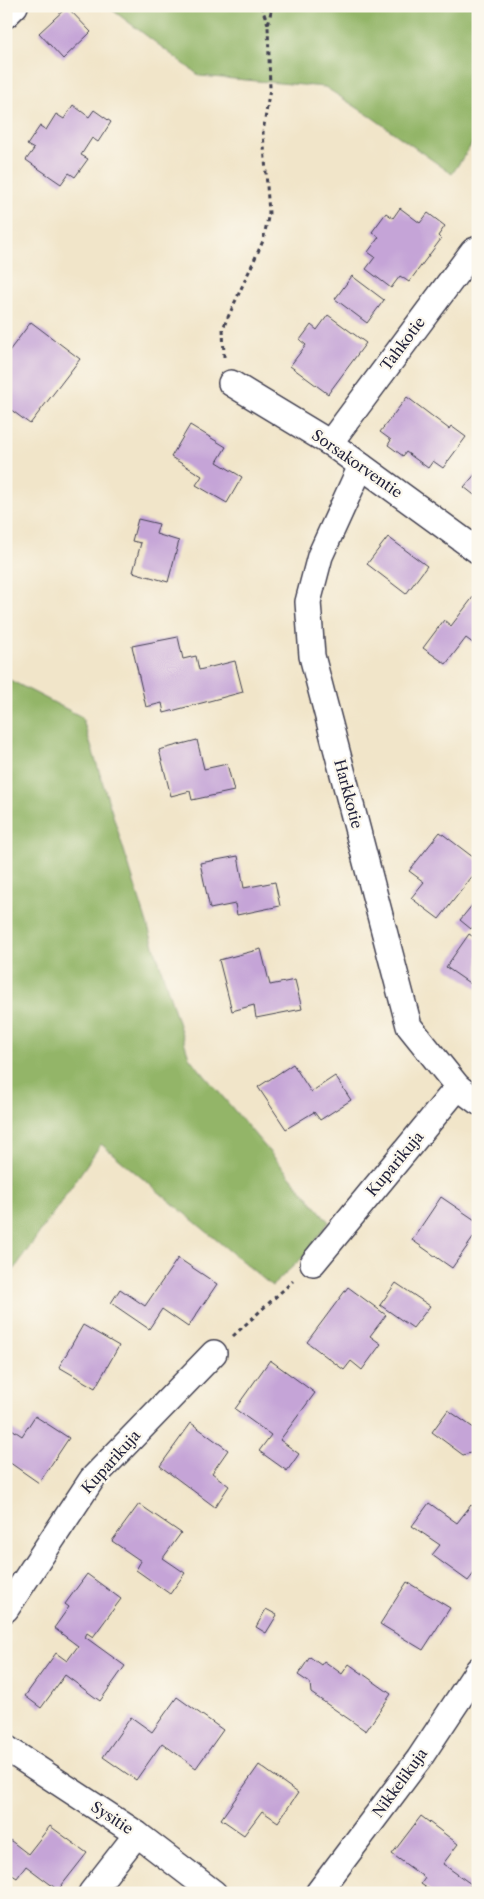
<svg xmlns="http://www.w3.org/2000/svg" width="484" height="1899" font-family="'Libre Caslon Text',serif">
<rect width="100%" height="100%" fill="#fbf7ec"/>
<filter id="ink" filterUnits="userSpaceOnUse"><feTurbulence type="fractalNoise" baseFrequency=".02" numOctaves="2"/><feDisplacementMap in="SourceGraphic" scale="10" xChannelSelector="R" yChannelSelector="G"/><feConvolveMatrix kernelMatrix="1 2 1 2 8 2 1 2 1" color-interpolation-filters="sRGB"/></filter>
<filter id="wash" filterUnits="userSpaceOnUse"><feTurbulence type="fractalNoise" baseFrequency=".0096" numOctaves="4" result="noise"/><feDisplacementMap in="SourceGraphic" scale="20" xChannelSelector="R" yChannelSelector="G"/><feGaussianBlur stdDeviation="1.12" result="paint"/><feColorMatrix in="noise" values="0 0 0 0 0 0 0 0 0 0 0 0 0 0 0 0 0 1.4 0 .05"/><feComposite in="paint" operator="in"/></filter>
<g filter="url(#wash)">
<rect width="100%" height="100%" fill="#f1e5c9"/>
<g fill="#93b568" stroke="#5a6c52">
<polygon points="107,6 478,6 478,135 452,174 373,118 325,87 200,76"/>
<polygon points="6,678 82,717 189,1057 329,1222 304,1256 272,1286 101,1144 6,1281"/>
</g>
<g id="blocks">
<g fill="#c5a4d7">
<polygon points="67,7 91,32 63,59 39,33"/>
<polygon points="73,105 89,117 94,110 111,122 98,142 92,138 81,155 88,159 75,177 69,173 61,184 26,160 34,149 27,145 40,126 46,130 56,114 64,119"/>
<polygon points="400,208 420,223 428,213 445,226 438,236 441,239 409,282 400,276 391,288 366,269 375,257 368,252 379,237 372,232 386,213 393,218"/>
<polygon points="352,276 384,300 367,323 335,299"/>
<polygon points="328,315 366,343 328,394 290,366 306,345 300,340 311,325 317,330"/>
<polygon points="31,322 80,359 30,424 6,406 6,355"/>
<polygon points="407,397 449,429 451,426 466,437 443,468 433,461 428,468 406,452 403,456 388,445 391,440 380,432"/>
<polygon points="190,425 226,447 217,462 242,477 227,503 196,485 202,476 171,457"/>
<polygon points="478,471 478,498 464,487"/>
<polygon points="138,519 159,524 156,534 179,541 168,582 133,572 141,543 132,541"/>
<polygon points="388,537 427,566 406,594 367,564"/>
<polygon points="474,596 478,599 478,647 466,638 446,664 423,648 444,620 451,626"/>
<polygon points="178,637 183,659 196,656 199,670 235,661 243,692 164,713 162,703 146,707 132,646"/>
<polygon points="197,740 204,769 227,764 234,791 192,800 190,791 171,796 159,750"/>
<polygon points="440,832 478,861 478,869 439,919 411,898 424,882 409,871"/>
<polygon points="238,856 244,888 275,882 280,906 237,915 235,904 210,909 200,863"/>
<polygon points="478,898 478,920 471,929 460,920"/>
<polygon points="469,934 478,940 478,989 446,967"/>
<polygon points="261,949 270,985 295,980 302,1009 256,1018 254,1005 232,1011 219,960"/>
<polygon points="293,1064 311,1092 335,1076 351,1100 320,1120 314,1112 286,1129 258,1087"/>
<polygon points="441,1197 478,1222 478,1231 452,1268 412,1240"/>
<polygon points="178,1258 217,1284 188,1327 162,1309 149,1329 111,1303 120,1289 145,1306"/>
<polygon points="396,1283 430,1306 413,1328 380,1305"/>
<polygon points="348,1287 386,1315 370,1336 381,1344 362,1370 351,1361 344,1370 307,1342"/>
<polygon points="83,1325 119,1346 95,1388 59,1367"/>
<polygon points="270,1360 315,1393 280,1440 299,1454 287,1471 259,1451 271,1435 235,1409"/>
<polygon points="448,1410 478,1431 478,1451 463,1455 432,1432"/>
<polygon points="35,1416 69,1438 39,1483 6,1460 6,1425 22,1436"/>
<polygon points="191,1423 228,1450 212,1473 229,1486 215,1507 160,1466"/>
<polygon points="429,1503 457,1523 471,1505 478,1510 478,1568 468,1581 432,1555 440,1545 412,1526"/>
<polygon points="139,1504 181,1533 163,1558 185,1573 170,1594 136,1570 141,1561 112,1541"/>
<polygon points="87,1574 121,1599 93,1637 87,1633 85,1637 125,1666 100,1701 65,1675 41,1708 25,1696 56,1653 67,1661 78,1646 54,1628 69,1607 65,1604"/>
<polygon points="407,1582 450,1608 423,1650 380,1624"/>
<polygon points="266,1609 277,1615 266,1633 256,1627"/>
<polygon points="310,1657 321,1665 324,1661 342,1674 349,1664 391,1694 366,1731 311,1693 310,1683 298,1675"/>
<polygon points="177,1697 223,1730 196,1768 162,1743 136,1780 103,1757 131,1717 152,1732"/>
<polygon points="259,1765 298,1793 278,1822 262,1811 244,1835 221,1819"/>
<polygon points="421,1816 458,1844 443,1864 471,1884 465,1893 434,1893 421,1884 425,1878 392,1854"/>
<polygon points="50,1826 87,1853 58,1890 26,1866 17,1878 6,1871 6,1837 28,1854"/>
</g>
</g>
</g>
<g filter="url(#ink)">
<use href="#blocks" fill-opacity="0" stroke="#413f50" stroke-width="1"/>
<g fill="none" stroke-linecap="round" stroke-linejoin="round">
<defs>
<g id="minor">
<polyline points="6,15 15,6"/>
<polyline points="231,383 330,443 478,551"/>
<polyline points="330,443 473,251 478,249"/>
<polyline points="361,466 320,556 308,602 312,656 409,1026 458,1087 478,1102"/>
<polyline points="313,1263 458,1087"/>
<polyline points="6,1609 92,1479 214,1353"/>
<polyline points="6,1748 137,1834 214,1893"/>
<polyline points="91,1893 137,1834"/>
<polyline points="318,1893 419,1759 478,1670"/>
</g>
</defs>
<use href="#minor" stroke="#413f50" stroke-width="28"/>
<g stroke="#413f50" stroke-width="3" stroke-dasharray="4 4" stroke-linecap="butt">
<polyline points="261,6 268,24"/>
<polyline points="224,357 223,328 263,241 269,213 263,132 270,88 268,26 272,6"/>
<polyline points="233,1336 293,1281"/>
</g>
<use href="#minor" stroke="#fff" stroke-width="25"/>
</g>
</g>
<g text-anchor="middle" stroke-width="4.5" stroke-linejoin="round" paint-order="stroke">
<g font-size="15" fill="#22223b" stroke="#fbf7ec">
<text transform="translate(403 344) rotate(-53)" y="5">Tahkotie</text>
<text transform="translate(357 464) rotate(35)" y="5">Sorsakorventie</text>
<text transform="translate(348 794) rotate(75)" y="5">Harkkotie</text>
<text transform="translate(395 1164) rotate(-50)" y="5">Kuparikuja</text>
<text transform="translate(111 1462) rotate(-48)" y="5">Kuparikuja</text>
<text transform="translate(400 1783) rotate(-54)" y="5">Nikkelikuja</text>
<text transform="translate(112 1818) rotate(33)" y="5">Sysitie</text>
</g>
</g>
<rect width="484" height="1899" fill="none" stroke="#fbf7ec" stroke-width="25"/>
</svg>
